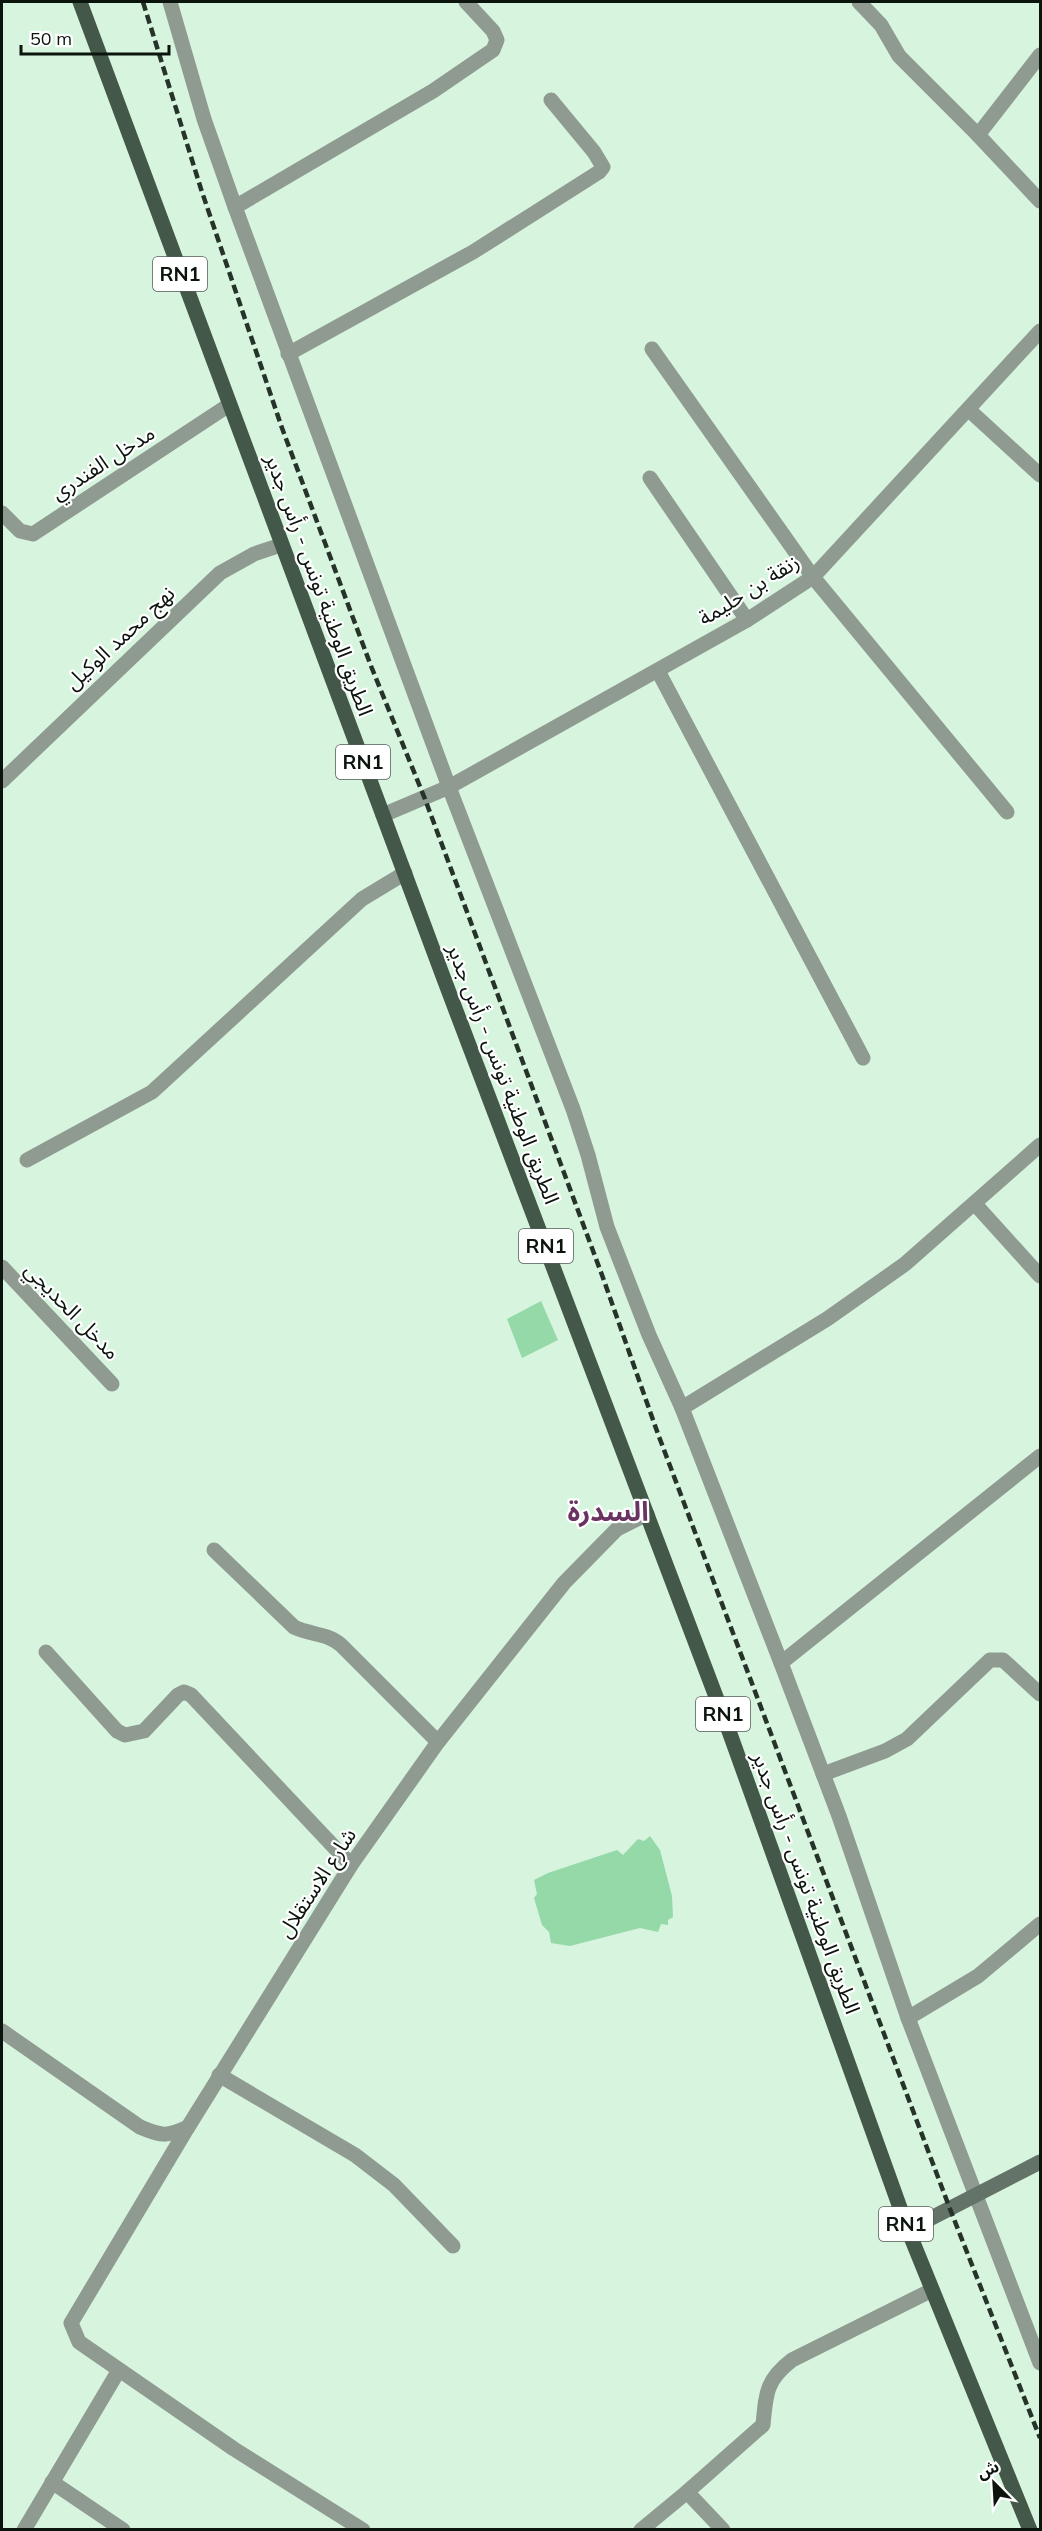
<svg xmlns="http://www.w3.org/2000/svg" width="1042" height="2531" font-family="Mulish,'Noto Sans Arabic',sans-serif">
<rect width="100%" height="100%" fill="#d7f4de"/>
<g fill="#96d9a9">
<polygon points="541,1301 558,1340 522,1358 507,1319"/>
<polygon points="650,1836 660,1850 672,1896 673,1917 668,1920 668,1925 661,1924 658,1932 640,1928 570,1946 551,1943 549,1932 542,1925 534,1898 537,1894 534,1880 548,1873 617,1850 623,1855 638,1839 644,1841"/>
</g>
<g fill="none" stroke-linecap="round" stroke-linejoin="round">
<g stroke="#8f9a91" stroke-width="15">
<polyline points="170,2 204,119 235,207 449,787 573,1109 588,1155 607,1227 649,1335 682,1408 781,1663 839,1816 908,2018 1040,2363"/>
<polyline points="859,2 881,25 899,56 978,135"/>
<polyline points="1040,55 978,135 1040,201"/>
<polyline points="235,207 433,91 493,50 497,40 493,31 466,2"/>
<polyline points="652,349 813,577 1007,812"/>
<polyline points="288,354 473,252 599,172 603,167 594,152 551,100"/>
<polyline points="969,410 1040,475"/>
<polyline points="650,478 747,620"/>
<polyline points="2,513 20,531 33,534 229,405"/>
<polyline points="658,671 863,1058"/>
<polyline points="2,781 220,573 254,554 281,545"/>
<polyline points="383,815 449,787 747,620 813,577 1040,331"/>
<polyline points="27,1160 152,1092 362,899 405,873"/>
<polyline points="975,1204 1040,1276"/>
<polyline points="2,1267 112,1384"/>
<polyline points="682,1408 827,1319 905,1264 1040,1145"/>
<path d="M214,1550L294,1627C310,1635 328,1633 341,1645L438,1742"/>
<polyline points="46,1652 117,1731 125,1735 144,1731 178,1695 184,1692 191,1695 351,1865"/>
<polyline points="781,1663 1040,1456"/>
<polyline points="823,1774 885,1751 907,1739 990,1660 1003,1660 1040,1694"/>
<polyline points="908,2018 978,1976 1040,1924"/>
<path d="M2,2031L140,2127C161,2136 167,2137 188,2127L351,1865L438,1742L564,1583L617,1529L647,1514"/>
<polyline points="219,2075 355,2155 394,2185 453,2246"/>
<polyline points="188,2127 71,2323 79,2342 234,2449 363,2530"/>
<polyline points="52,2482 123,2530"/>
<path d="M687,2492L763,2425C766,2393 766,2380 792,2360L932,2290"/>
<polyline points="24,2530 119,2370"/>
<polyline points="641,2530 687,2492 723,2530"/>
</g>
<polyline stroke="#637367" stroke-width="15" points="908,2230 1040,2162"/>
<polyline stroke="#445849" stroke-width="15" points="80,2 444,979 729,1731 908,2230 1030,2530"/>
<polyline stroke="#26332a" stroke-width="4.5" stroke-dasharray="9 4.5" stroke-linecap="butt" points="143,2 201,189 282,428 371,666 425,799 602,1275 658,1434 950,2209 1040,2438"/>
</g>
<g text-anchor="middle" stroke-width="4.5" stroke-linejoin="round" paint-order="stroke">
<g fill="#fff" stroke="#545b56" stroke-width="1.5">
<rect x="153" y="257" width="54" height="34" rx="4.5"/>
<rect x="336" y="745" width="54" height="34" rx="4.5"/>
<rect x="519" y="1229" width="54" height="34" rx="4.5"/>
<rect x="696" y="1697" width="54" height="34" rx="4.5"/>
<rect x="879" y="2207" width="54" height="34" rx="4.5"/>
</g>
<g font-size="20" font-weight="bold" fill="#0b150e">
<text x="180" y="281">RN1</text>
<text x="363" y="769">RN1</text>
<text x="546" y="1253">RN1</text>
<text x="723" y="1721">RN1</text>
<text x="906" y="2231">RN1</text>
</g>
<g font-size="21" fill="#0b150e" stroke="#fff">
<text transform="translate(103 463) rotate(-33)" y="7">مدخل الفندري</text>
<text transform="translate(319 585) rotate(70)" y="7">الطريق الوطنية تونس - رأس جدير</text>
<text transform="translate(749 590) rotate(-32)" y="7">زنقة بن حليمة</text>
<text transform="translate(120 638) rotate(-43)" y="7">نهج محمد الوكيل</text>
<text transform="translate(503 1074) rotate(69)" y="7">الطريق الوطنية تونس - رأس جدير</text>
<text transform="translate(72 1311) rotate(46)" y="7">مدخل الحديجي</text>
<text transform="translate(317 1883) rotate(-57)" y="7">شارع الاستقلال</text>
<text transform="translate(806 1883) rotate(70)" y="7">الطريق الوطنية تونس - رأس جدير</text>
</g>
<g font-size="27" font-weight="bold" fill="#6a3462" stroke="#fff">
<text x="608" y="1521">السدرة</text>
</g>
</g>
<rect width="1042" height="2531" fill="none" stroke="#0b150e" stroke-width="6"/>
<g transform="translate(994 2483) rotate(336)" stroke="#ffffff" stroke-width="4.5" paint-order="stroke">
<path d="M0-4.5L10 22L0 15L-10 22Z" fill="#0b150e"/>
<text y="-9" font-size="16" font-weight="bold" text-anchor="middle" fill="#0b150e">ش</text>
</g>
<path d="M21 45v9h148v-9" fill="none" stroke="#0b150e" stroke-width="3"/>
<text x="30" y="45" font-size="18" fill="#0b150e" stroke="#ffffff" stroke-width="4.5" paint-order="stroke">50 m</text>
</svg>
